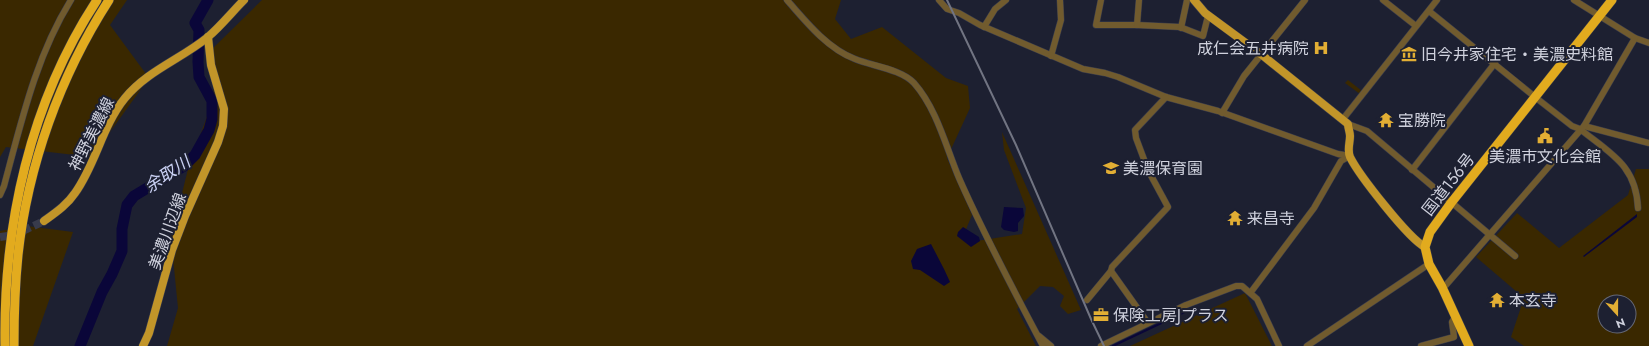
<svg xmlns="http://www.w3.org/2000/svg" width="1649" height="346" font-family="Jost,'Noto Sans JP',sans-serif">
<rect width="100%" height="100%" fill="#1d2031"/>
<g fill="#3a2800" fill-rule="evenodd">
<polygon points="0,0 127,0 110,25 149,78 92,157 6,147 0,157"/>
<polygon points="262,0 841,0 835,19 851,39 882,27 946,78 968,86 970,108 947,158 972,215 964,234 970,242 1022,234 1026,208 1004,150 1002,132 1081,310 1068,314 1060,306 1064,296 1053,287 1040,286 1017,309 1036,346 167,346 178,308 171,238 188,169 214,97 211,50"/>
<polygon points="1348,80 1362,91 1360,94 1345,83"/>
<path d="M1636,169H1649V346H1524L1511,337L1524,298L1476,257L1517,213L1559,248L1628,195ZM1605,302H1629V326H1605Z"/>
<polygon points="27,226 73,232 33,346 0,346 0,231"/>
<polygon points="1245,293 1272,346 1130,346"/>
</g>
<g fill="#0a0639">
<polygon points="1004,207 1023,208 1024,216 1018,223 1018,231 1014,232 1004,230 1001,227"/>
<polygon points="1637,214 1637,217 1584,257 1583,256"/>
<polygon points="963,227 979,237 980,241 971,247 957,236 958,232"/>
<polygon points="931,244 944,269 950,282 944,286 920,270 913,269 911,261 917,249"/>
</g>
<g fill="none" stroke-linecap="round" stroke-linejoin="round">
<polyline stroke="#0a0639" stroke-width="2" points="1113,346 1191,309"/>
<polyline stroke="#0a0639" stroke-width="11" points="80,346 102,292 112,274 122,251 122,229 127,205 134,196 184,166 195,155 209,130 212,119 212,101 199,77 198,62 199,30 195,23 208,0"/>
<polyline stroke="#383b4b" stroke-width="8" stroke-dasharray="8 4" stroke-linecap="butt" points="0,237 14,235 44,221"/>
<defs>
<g id="minor">
<path d="M787,0C806,22 828,49 855,59C872,66 901,69 914,83C937,109 946,147 959,178C984,235 1014,291 1043,346"/>
<polyline points="939,0 947,9 959,13 980,25 1083,69 1105,73 1118,77 1166,97 1218,111 1338,154 1350,156"/>
<polyline points="1101,0 1096,25 1137,25 1180,27 1203,36 1208,16"/>
<polyline points="1383,0 1416,26"/>
<polyline points="1574,0 1635,38 1649,43"/>
<path d="M1429,11L1535,97L1572,126L1580,129C1611,154 1636,165 1638,208"/>
<polyline points="1137,25 1139,0"/>
<polyline points="984,27 995,9 1006,0"/>
<polyline points="1181,28 1187,0"/>
<polyline points="1051,56 1061,20 1060,0"/>
<polyline points="1222,113 1244,76 1305,0"/>
<polyline points="1343,119 1437,0"/>
<polyline points="1348,124 1367,131 1515,256"/>
<polyline points="1584,126 1649,143"/>
<polyline points="1412,170 1495,63"/>
<path d="M0,195L4,186C21,123 36,56 71,0"/>
<polyline points="1442,287 1446,285 1584,126 1635,38"/>
<polyline points="1251,292 1314,208 1341,161 1350,156"/>
<polyline points="1087,300 1111,271"/>
<polyline points="1148,323 1111,271 1112,267 1168,207 1148,170 1136,138 1135,130 1166,97"/>
<polyline points="1039,336 1051,346"/>
<polyline points="1101,346 1186,305 1236,286 1242,286 1257,299 1279,346"/>
<polyline points="1307,346 1429,264"/>
<polyline points="1421,346 1454,337 1452,322 1456,316"/>
</g>
<g id="major">
<path d="M1194,0L1205,13L1262,55L1348,124C1348,128 1350,132 1350,136C1350,143 1347,150 1350,157C1359,175 1408,238 1425,247"/>
<path d="M44,221C55,213 67,205 75,193C96,164 102,126 125,98C147,71 181,59 208,37C221,26 232,12 244,0"/>
<polyline points="143,346 149,333 172,250 185,216 218,142 223,126 224,109 211,65 208,37"/>
</g>
<g id="highway">
<path d="M5,346C3,225 30,102 97,0"/>
<path d="M14,346C14,316 15,285 18,255C28,165 60,76 109,0"/>
<polyline points="1469,346 1442,287 1429,264 1425,247 1430,232 1451,203 1612,0"/>
</g>
</defs>
<use href="#minor" stroke="#393c4d" stroke-width="7"/>
<use href="#major" stroke="#393c4d" stroke-width="9"/>
<use href="#highway" stroke="#393c4d" stroke-width="10"/>
<use href="#minor" stroke="#715b2e" stroke-width="6"/>
<use href="#major" stroke="#c29529" stroke-width="8"/>
<use href="#highway" stroke="#e2ab1e" stroke-width="9"/>
<polyline stroke="#717482" stroke-width="2" points="947,0 1016,145 1091,319 1104,346"/>
</g>
<defs>
<symbol id="hospital-bare" viewBox="-9 -9 18 18"><path d="M-5-5h3v3.5h4V-5h3V5h-3V1.5h-4V5h-3Z" fill="#e2ae34" stroke="#1d2031" stroke-width="2.5" paint-order="stroke"/></symbol>
<symbol id="museum-bare" viewBox="-9 -9 18 18"><path d="M0-6L6-3V-2H-6V-3ZM-5-1h2V3h-2ZM-1-1h2V3h-2ZM3-1h2V3H3ZM-6 4H6V6H-6Z" fill="#e2ae34" stroke="#1d2031" stroke-width="2.5" paint-order="stroke"/></symbol>
<symbol id="temple-bare" viewBox="-9 -9 18 18"><path d="M0-6L5-2H3V0L6.5 2.5H4V6H1.5V3h-3V6H-4V2.5H-6.5L-3 0V-2H-5Z" fill="#e2ae34" stroke="#1d2031" stroke-width="2.5" paint-order="stroke"/></symbol>
<symbol id="civic-bare" viewBox="-9 -9 18 18"><path d="M-.6-6.5H3V-4.5H.6V-3L4-1V1h2V6H-6V1h2V-1L-.6-3ZM-1.2 2.5V6h2.4V2.5Z" fill="#e2ae34" stroke="#1d2031" stroke-width="2.5" paint-order="stroke"/></symbol>
<symbol id="school-bare" viewBox="-9 -9 18 18"><path d="M0-5L7-2L0 1L-7-2ZM-4 1L0 2.5L4 1V4Q0 6-4 4Z" fill="#e2ae34" stroke="#1d2031" stroke-width="2.5" paint-order="stroke"/></symbol>
<symbol id="office-bare" viewBox="-9 -9 18 18"><path d="M-6-3h4V-5.5h4V-3h4V5H-6ZM-1-4.5V-3h2v-1.5ZM-6 0V1H6V0Z" fill="#e2ae34" stroke="#1d2031" stroke-width="2.5" paint-order="stroke"/></symbol>
</defs>
<g fill-rule="evenodd">
<use href="#hospital-bare" x="1310" y="37" width="22" height="22"/>
<use href="#museum-bare" x="1398" y="43" width="22" height="22"/>
<use href="#temple-bare" x="1375" y="109" width="22" height="22"/>
<use href="#civic-bare" x="1534" y="125" width="22" height="22"/>
<use href="#school-bare" x="1100" y="157" width="22" height="22"/>
<use href="#temple-bare" x="1224" y="207" width="22" height="22"/>
<use href="#temple-bare" x="1486" y="289" width="22" height="22"/>
<use href="#office-bare" x="1090" y="304" width="22" height="22"/>
</g>
<g text-anchor="middle" stroke-width="4" stroke-linejoin="round" paint-order="stroke">
<g font-size="16" fill="#cfd1dd" stroke="#1d2031" text-anchor="start">
<text x="1309" y="54" text-anchor="end">成仁会五井病院</text>
<text x="1421" y="60">旧今井家住宅・美濃史料館</text>
<text x="1398" y="126">宝勝院</text>
<text x="1545" y="162" text-anchor="middle">美濃市文化会館</text>
<text x="1123" y="174">美濃保育園</text>
<text x="1247" y="224">来昌寺</text>
<text x="1509" y="306">本玄寺</text>
<text x="1113" y="321">保険工房Jプラス</text>
</g>
<g font-size="16" fill="#cfd1dd" stroke="#1d2031">
<text transform="translate(91 134) rotate(-63)" y="6">神野美濃線</text>
<text transform="translate(1448 184) rotate(-52)" y="6">国道156号</text>
<text transform="translate(167 231) rotate(-70)" y="6">美濃川辺線</text>
</g>
<g font-size="17" font-style="italic" fill="#c9d0f3" stroke="#1d2031">
<text transform="translate(167 174) rotate(-34)" y="6">余取川</text>
</g>
</g>
<g transform="translate(1617 314) rotate(159)"><circle r="19" fill="#1d2031" stroke="#646776"/>
<path d="M0-3L7 15L0 10L-7 15Z" fill="#e2ae34"/>
<text y="-6" font-size="11" font-weight="bold" text-anchor="middle" fill="#cfd1dd">N</text>
</g>
</svg>
